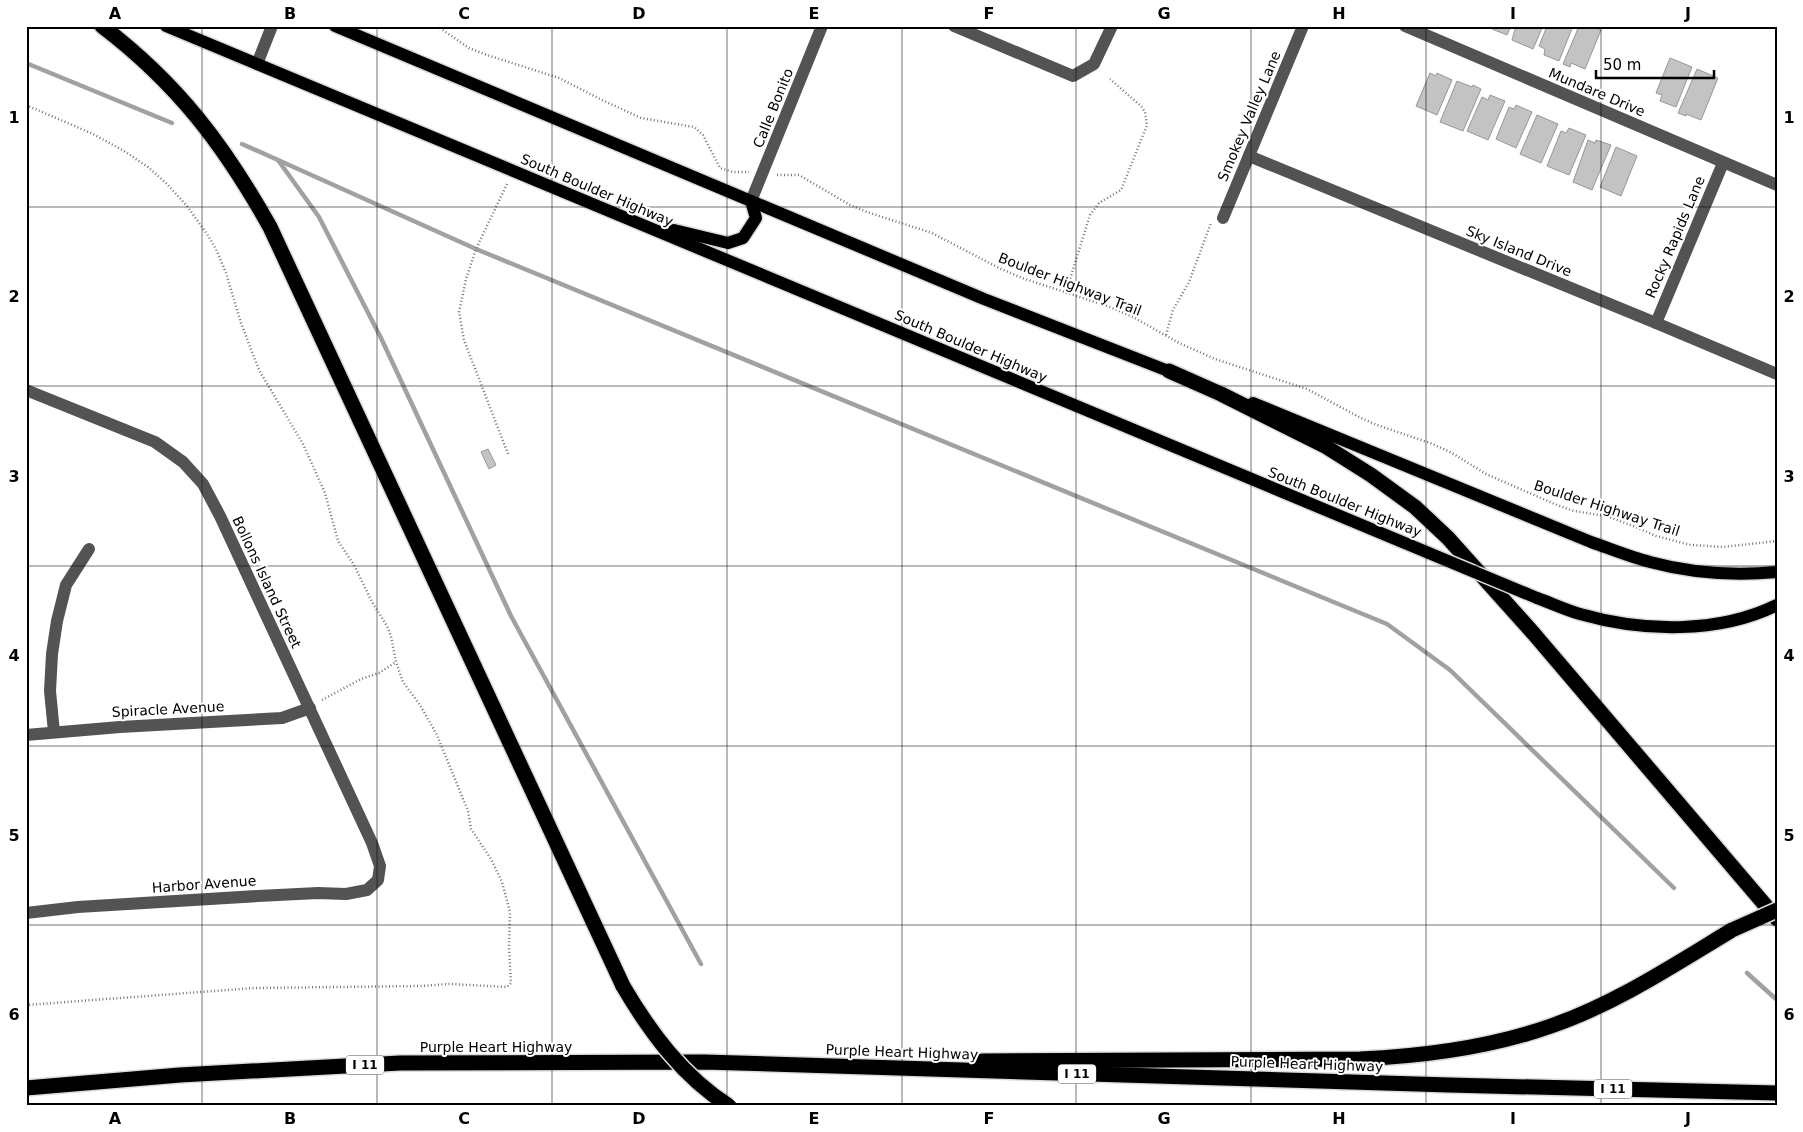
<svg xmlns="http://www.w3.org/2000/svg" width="1803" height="1132" font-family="'DejaVu Sans',sans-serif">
<rect width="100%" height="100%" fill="#fff"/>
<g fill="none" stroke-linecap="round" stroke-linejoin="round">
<g stroke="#a1a1a1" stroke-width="4.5">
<polyline points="26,63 172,123"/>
<polyline points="242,144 278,160 319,217 381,338 511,616 701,964"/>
<polyline points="278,160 476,249 1387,624 1450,670 1674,888"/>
<polyline points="1747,973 1777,1000"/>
</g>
</g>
<g fill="#c3c3c3" stroke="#979797">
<polygon points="1491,26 1511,26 1507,35 1492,29 1492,27"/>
<polygon points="1516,26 1543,26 1533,49 1512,40"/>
<polygon points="1547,26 1573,26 1559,61 1544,55 1545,49 1539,46"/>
<polygon points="1579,26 1592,26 1601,30 1585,69 1571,63 1570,67 1563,64"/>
<polygon points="1670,58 1692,67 1676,107 1660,101 1662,95 1656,93"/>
<polygon points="1697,69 1718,78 1701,120 1686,114 1686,116 1678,113"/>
<polygon points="1430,73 1436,76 1437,73 1452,80 1437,115 1416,106"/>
<polygon points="1457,81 1472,87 1473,85 1481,89 1463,131 1440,122"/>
<polygon points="1490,95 1505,101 1488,140 1467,131 1482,97 1488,100"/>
<polygon points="1516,105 1532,112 1516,148 1496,139 1509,107 1514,109"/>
<polygon points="1537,115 1558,124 1541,163 1520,154"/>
<polygon points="1569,128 1586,135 1569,175 1547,166 1561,131 1566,133"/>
<polygon points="1588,140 1595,143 1596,140 1611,145 1592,190 1573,182"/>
<polygon points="1616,147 1637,156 1621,196 1600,187"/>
<polygon points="488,449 496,465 489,469 481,452"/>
</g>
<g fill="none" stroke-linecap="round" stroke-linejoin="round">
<defs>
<g id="major">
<polyline points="166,26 1400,541"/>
<polyline points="335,26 984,299 1176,374"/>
<polyline points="674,230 728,243 743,238 756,218 751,201"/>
<path d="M1253,403L1591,542C1611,549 1630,557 1650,562C1691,573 1735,576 1777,572"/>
<path d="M1537,598C1551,603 1566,610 1580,614C1643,632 1718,634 1777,605"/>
</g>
<g id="highway">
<path d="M102,26C178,84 224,145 270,227L623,986"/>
<polyline points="1169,371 1221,394 1325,446 1371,475 1415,507 1448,538 1534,634 1777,919"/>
<path d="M982,1061L1360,1059C1425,1056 1489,1048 1551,1026C1615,1004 1674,965 1732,930"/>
<polyline points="26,1088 180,1075 400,1063 704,1062 1449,1085 1777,1093"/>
</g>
</defs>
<use href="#major" stroke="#dbdbdb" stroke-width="15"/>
<use href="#highway" stroke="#dbdbdb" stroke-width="18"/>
<g stroke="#757575" stroke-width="2.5" stroke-dasharray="1 2.5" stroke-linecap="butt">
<polyline points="437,26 469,48 484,54 559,78 602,100 641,118 694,127 703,135 720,168 733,172 749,172"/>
<polyline points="26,105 93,134 124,151 148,167 167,184 187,206 207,234 216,249 226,273 241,323 259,370 303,444 325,493 338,541 354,565 372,602 387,626 391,636 396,662 403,682 420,705 437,735 468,811 471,829 491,859 502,882 510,912 509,947 511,983 507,987 450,984 422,986 255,988 26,1005"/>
<polyline points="777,175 799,175 850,205 867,212 932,233 999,268 1022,278 1110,307 1133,317 1179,343 1215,359 1307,389 1361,418 1377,425 1433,444 1452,453 1486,474 1557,505 1574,511 1606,516 1636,527 1656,536 1691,545 1723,547 1777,541"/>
<polyline points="507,184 476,249 466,279 459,312 464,340 508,454"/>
<polyline points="1066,292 1090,215 1099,203 1121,190 1147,125 1145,112 1141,106 1110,79"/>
<polyline points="1166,335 1173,310 1189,282 1211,223"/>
<polyline points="322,700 361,679 379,673 396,662"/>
</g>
<g stroke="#535353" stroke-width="12">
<polyline points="954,26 1073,76 1094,64 1112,26"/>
<polyline points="1405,26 1777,185"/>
<polyline points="257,64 272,26"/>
<polyline points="1249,156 1656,323 1777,374"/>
<polyline points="751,201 822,26"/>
<polyline points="1223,218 1303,26"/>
<polyline points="1656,323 1723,163"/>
<polyline points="26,390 155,442 183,462 203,484 220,516 372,843 380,866 378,880 367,890 346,894 318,893 258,896 78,907 26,913"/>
<polyline points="54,732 50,691 52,654 57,621 66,585 89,549"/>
<polyline points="26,735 120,727 282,718 310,708"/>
</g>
<use href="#major" stroke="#000" stroke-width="12"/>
<use href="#highway" stroke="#000" stroke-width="15"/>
<defs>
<polyline id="major-bridge" points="1400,541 1537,598"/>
<g id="highway-bridge">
<polyline points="1732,930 1777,910"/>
<path d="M623,986C650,1032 683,1077 729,1106"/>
</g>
</defs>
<use href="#major-bridge" stroke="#dbdbdb" stroke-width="15" stroke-linecap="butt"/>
<use href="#highway-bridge" stroke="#dbdbdb" stroke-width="18" stroke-linecap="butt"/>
<use href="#major-bridge" stroke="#000" stroke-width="12"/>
<use href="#highway-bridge" stroke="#000" stroke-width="15"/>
</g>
<path fill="none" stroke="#000" stroke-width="1" stroke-opacity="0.55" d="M202,26V1106M377,26V1106M552,26V1106M727,26V1106M902,26V1106M1076,26V1106M1251,26V1106M1426,26V1106M1601,26V1106M26,207H1777M26,386H1777M26,566H1777M26,746H1777M26,925H1777"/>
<g text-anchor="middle" stroke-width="4" stroke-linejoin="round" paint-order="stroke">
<g fill="#fff" stroke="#4c4c4c" stroke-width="1">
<rect x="346" y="1055.5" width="38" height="19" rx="4"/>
<rect x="1058" y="1064.5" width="38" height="19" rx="4"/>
<rect x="1594" y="1079.5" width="38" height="19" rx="4"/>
</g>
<g font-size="12" font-weight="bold" fill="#000">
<text x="365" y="1069">I 11</text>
<text x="1077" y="1078">I 11</text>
<text x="1613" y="1093">I 11</text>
</g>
<g font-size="14" fill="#000" stroke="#fff">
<text transform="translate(1597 92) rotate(23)" y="5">Mundare Drive</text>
<text transform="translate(773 108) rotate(-68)" y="5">Calle Bonito</text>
<text transform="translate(1249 116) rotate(-67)" y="5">Smokey Valley Lane</text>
<text transform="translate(597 190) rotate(23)" y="5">South Boulder Highway</text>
<text transform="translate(1675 237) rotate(-67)" y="5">Rocky Rapids Lane</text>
<text transform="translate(1519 251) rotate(22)" y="5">Sky Island Drive</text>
<text transform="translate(1070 284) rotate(21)" y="5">Boulder Highway Trail</text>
<text transform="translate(971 346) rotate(23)" y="5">South Boulder Highway</text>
<text transform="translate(1345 502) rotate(22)" y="5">South Boulder Highway</text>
<text transform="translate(1607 508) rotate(18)" y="5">Boulder Highway Trail</text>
<text transform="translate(267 582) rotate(65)" y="5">Bollons Island Street</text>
<text transform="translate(168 709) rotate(-3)" y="5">Spiracle Avenue</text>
<text transform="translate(204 884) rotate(-4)" y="5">Harbor Avenue</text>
<text x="496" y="1052">Purple Heart Highway</text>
<text transform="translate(902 1052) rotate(2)" y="5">Purple Heart Highway</text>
<text transform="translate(1307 1064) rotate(2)" y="5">Purple Heart Highway</text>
</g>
</g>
<rect width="1803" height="1132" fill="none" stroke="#ffffff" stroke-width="55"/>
<path d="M1596 70v8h118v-8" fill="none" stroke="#000000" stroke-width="2.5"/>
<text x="1603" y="70" font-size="15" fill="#000000" stroke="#ffffff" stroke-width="4" paint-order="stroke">50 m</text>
<rect x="28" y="28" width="1748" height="1076" fill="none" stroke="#000" stroke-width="2"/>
<g font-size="16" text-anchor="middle" font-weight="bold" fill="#000">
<text x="115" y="19">A</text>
<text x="290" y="19">B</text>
<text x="464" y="19">C</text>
<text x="639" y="19">D</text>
<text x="814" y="19">E</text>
<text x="989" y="19">F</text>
<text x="1164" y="19">G</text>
<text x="1339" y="19">H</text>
<text x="1513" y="19">I</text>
<text x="1688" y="19">J</text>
<text x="14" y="123">1</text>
<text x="1789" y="123">1</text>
<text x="14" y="302">2</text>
<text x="1789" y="302">2</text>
<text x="14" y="482">3</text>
<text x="1789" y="482">3</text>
<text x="14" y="661">4</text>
<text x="1789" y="661">4</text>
<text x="14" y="841">5</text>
<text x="1789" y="841">5</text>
<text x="14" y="1020">6</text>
<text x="1789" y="1020">6</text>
<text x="115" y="1124">A</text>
<text x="290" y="1124">B</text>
<text x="464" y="1124">C</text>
<text x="639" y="1124">D</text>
<text x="814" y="1124">E</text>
<text x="989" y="1124">F</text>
<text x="1164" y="1124">G</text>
<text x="1339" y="1124">H</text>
<text x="1513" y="1124">I</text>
<text x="1688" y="1124">J</text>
</g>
</svg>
